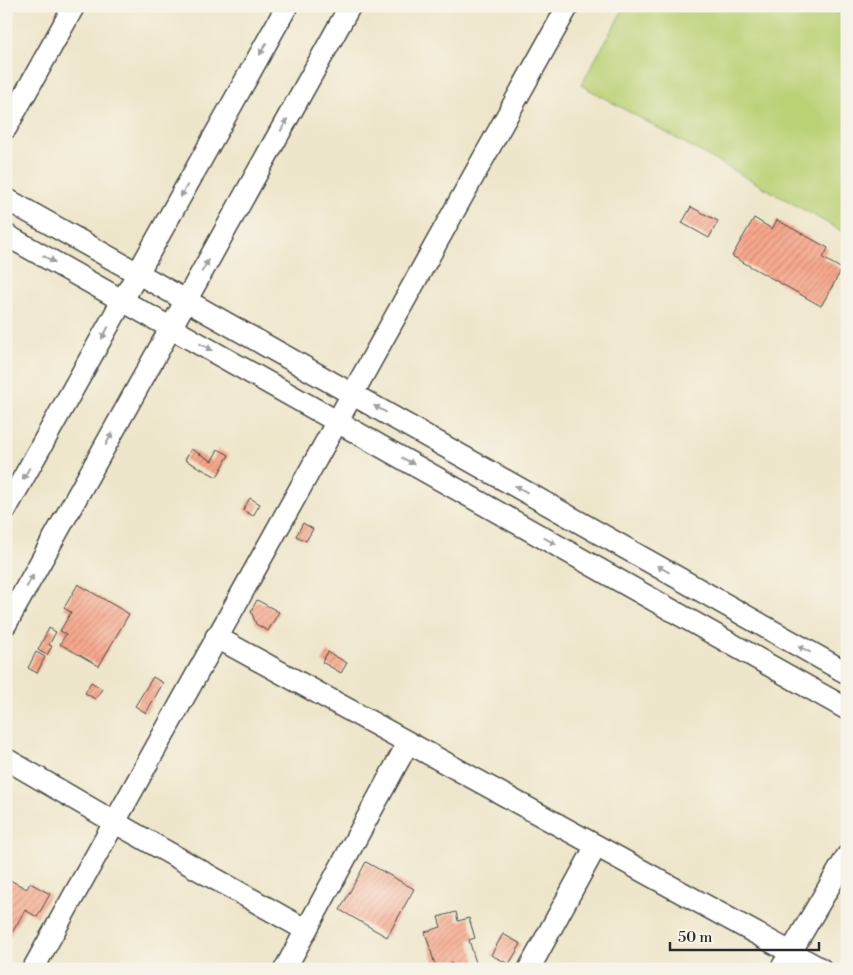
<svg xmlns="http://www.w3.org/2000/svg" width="853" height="975" font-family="'Libre Bodoni',serif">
<defs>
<pattern id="building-hatch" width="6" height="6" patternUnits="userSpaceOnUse" patternTransform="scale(1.25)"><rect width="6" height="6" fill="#f8a88d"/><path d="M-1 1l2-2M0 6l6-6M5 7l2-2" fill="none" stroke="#c98973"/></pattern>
</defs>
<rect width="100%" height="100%" fill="#f7f3e8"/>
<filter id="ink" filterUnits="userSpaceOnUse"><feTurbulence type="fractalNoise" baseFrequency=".02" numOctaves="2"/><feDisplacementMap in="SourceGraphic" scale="10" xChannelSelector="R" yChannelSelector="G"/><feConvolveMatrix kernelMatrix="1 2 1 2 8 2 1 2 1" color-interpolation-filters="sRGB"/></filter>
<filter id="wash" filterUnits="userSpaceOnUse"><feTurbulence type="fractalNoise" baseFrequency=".0096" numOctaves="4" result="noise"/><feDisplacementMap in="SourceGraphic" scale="20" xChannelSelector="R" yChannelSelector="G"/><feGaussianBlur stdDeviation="1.12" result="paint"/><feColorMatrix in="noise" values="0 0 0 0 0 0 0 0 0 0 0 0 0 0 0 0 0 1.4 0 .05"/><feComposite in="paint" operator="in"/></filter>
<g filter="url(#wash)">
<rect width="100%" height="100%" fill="#eee6ca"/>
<polygon fill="#bad176" stroke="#727e50" points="625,6 825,6 847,18 847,234 581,85"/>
<g id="blocks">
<g fill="url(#building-hatch)">
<polygon points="691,207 718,221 709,238 682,223"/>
<polygon points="754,218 772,229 777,220 828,248 823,258 842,269 821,306 732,256"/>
<polygon points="191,449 212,461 218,449 229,455 217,477 185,460"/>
<polygon points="250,498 260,504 253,516 243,510"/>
<polygon points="303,523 313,529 306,541 296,536"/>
<polygon points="78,584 129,614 99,666 60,644 66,634 60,631 71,612 64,608"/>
<polygon points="257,600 279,612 268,631 256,624 251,611"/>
<polygon points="49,628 56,632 49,645 52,646 47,655 38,650"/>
<polygon points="36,652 45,657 37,673 28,668"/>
<polygon points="328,652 347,663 341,673 322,662"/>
<polygon points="153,677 163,683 146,713 135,706"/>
<polygon points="91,682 102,689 95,699 85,693"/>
<polygon points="366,862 414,889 387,937 340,910"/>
<polygon points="6,878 27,889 30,883 50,894 37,917 25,910 9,938 6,937"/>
<polygon points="456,912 458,921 469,918 475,938 469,940 477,966 468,969 454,969 452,963 436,968 425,932 441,927 438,917"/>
<polygon points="503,934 521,944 509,964 491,955"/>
</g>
</g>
</g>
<g filter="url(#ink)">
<use href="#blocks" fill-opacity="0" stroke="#484743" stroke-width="1"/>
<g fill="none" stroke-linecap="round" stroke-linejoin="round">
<defs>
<g id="minor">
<polyline points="6,128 74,6"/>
<polyline points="6,199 847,673"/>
<polyline points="6,235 847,709"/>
<polyline points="6,509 287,6"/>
<polyline points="6,624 350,6"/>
<polyline points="216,637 821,969"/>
<polyline points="6,759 114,822 306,930"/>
<polyline points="33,969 568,6"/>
<polyline points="285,969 408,743"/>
<polyline points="529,969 596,846"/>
<polyline points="781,969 847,856"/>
</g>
</defs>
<use href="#minor" stroke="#484743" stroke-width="24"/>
<use href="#minor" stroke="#fff" stroke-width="21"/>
</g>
<defs><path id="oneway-solid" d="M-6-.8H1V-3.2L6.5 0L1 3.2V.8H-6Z" transform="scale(1.25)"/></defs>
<g fill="#a0a0a0">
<use href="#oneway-solid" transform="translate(263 49) rotate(119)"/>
<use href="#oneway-solid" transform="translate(284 125) rotate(-61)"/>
<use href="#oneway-solid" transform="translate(184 191) rotate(119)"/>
<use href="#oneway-solid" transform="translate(49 259) rotate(29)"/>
<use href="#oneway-solid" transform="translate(205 266) rotate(-61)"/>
<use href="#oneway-solid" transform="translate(105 333) rotate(119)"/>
<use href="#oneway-solid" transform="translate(206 347) rotate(29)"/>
<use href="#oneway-solid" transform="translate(380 409) rotate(-151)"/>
<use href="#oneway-solid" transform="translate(109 439) rotate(-61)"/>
<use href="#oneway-solid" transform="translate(408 461) rotate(29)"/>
<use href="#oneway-solid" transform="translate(26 474) rotate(119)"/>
<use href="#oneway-solid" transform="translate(521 489) rotate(-151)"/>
<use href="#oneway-solid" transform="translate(550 541) rotate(29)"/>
<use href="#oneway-solid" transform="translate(663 569) rotate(-151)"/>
<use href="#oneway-solid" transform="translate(30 581) rotate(-61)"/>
<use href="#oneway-solid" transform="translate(804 649) rotate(-151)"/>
</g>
</g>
<rect width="853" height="975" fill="none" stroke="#f7f3e8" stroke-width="25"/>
<path d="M670 942v8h149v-8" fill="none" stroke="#2b2b2b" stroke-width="2.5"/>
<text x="678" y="942" font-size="15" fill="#2b2b2b" stroke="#f7f3e8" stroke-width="4" paint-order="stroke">50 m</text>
</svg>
